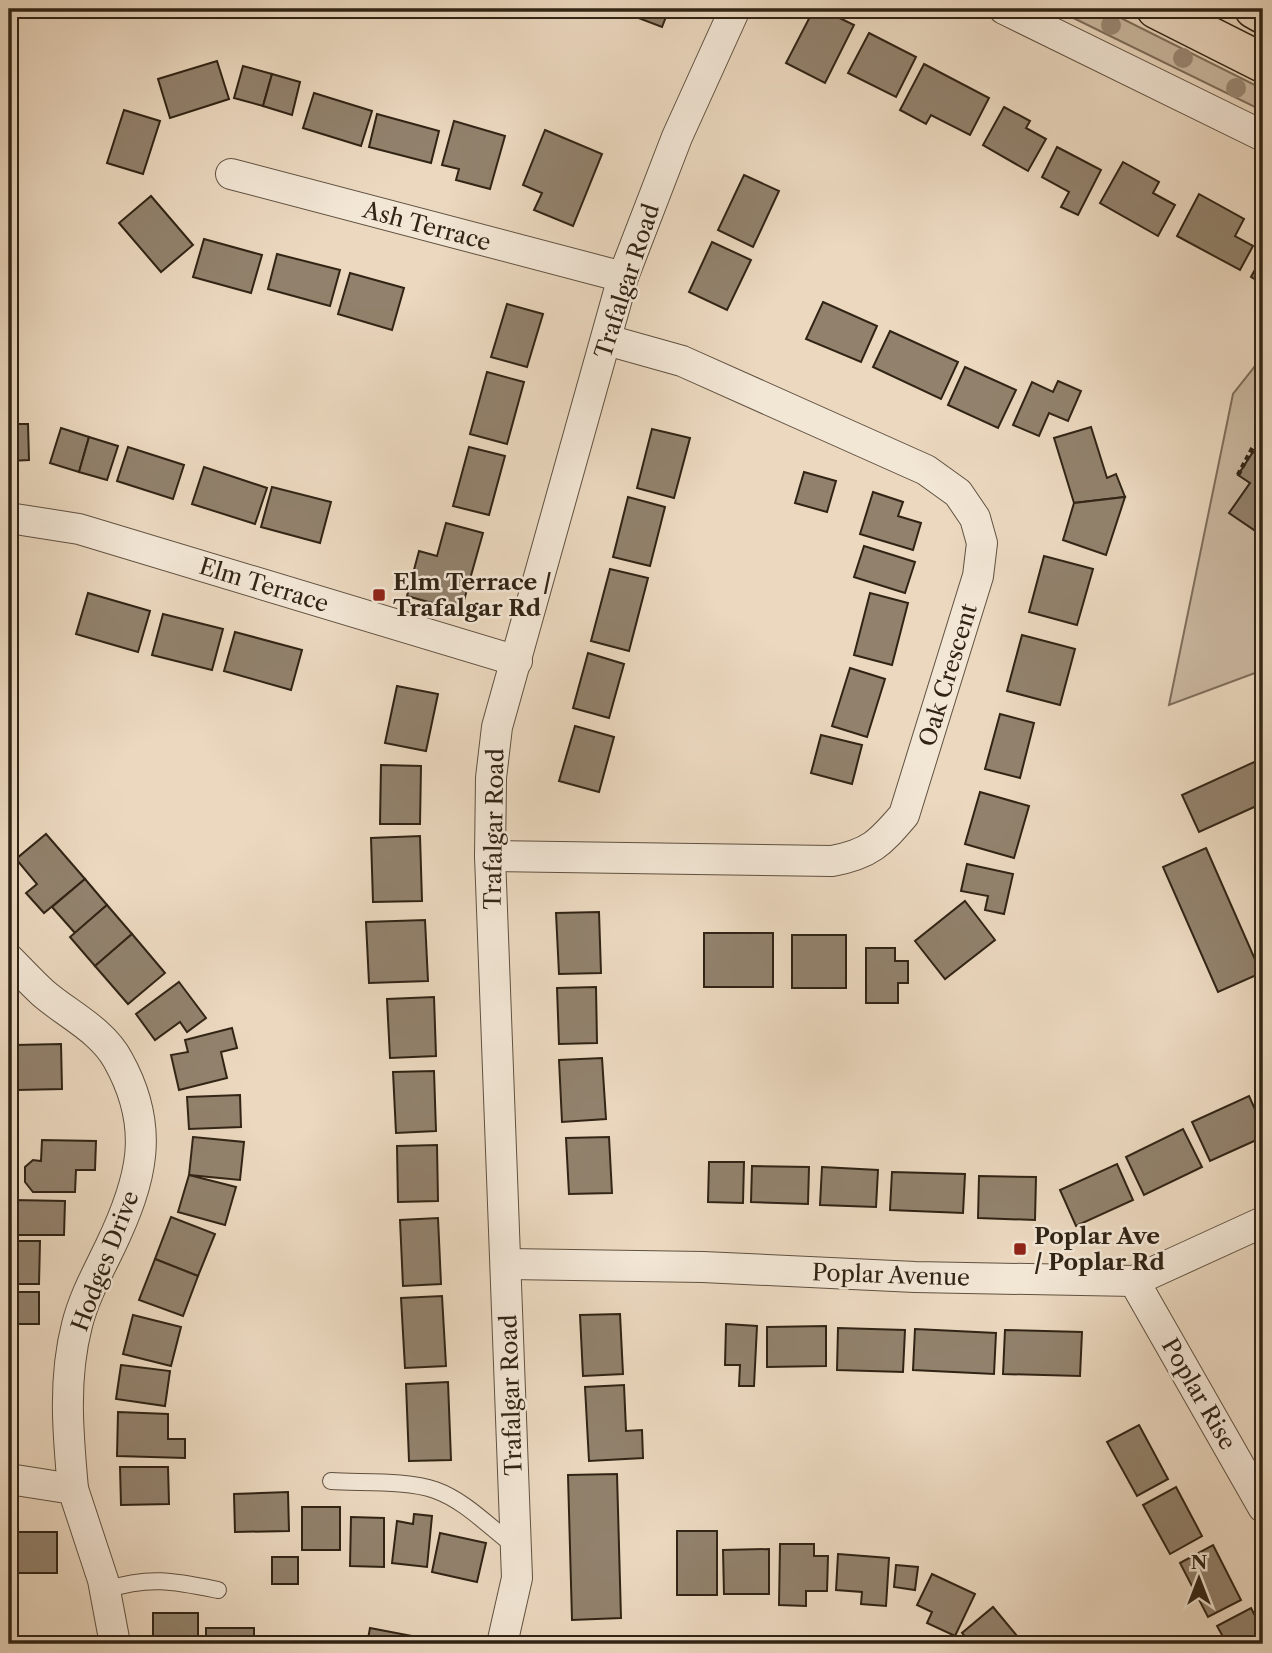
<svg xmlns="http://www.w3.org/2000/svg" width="1272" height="1653" font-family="'Libre Caslon Text',serif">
<rect width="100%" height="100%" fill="#ebd8bf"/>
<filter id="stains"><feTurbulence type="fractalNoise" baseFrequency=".00286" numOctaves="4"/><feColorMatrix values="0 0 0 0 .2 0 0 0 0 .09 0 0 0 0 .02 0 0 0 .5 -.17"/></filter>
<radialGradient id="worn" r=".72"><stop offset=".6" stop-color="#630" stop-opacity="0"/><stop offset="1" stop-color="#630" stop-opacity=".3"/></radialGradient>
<g fill="#cbb9a2" stroke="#7e6e5c" stroke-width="2">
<polygon points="1055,9 1103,9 1263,89 1263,111"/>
<polygon points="1263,356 1263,437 1239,474 1250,483 1230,513 1263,536 1263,670 1169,705 1233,394"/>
</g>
<g fill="#92826d" stroke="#312415" stroke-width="2">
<polygon points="635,9 669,9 662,27 633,16"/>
<polygon points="814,9 821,9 854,25 825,83 786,63"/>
<polygon points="869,33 916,57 896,97 848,73"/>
<polygon points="217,61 229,99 170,118 158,79"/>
<polygon points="924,64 989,98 970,135 931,115 926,124 900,110"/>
<polygon points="243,66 272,74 263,106 234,98"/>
<polygon points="272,74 300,82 292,115 263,106"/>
<polygon points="314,93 372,111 361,146 303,128"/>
<polygon points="1004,107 1030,121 1026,128 1046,139 1028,171 983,145"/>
<polygon points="124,110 160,121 143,174 107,163"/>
<polygon points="377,114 439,131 431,163 369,147"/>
<polygon points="454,121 505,136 490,189 456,180 459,169 442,165"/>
<polygon points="545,130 602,154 573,226 534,210 542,193 523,185"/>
<polygon points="1057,147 1101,170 1078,215 1061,207 1069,192 1042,177"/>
<polygon points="1123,162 1159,182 1153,193 1175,205 1158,236 1100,203"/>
<polygon points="744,175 779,191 753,247 718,230"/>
<polygon points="1199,194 1244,219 1235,236 1253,246 1240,270 1177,236"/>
<polygon points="151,196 193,245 161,272 119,223"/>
<polygon points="204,239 262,255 251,293 193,277"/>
<polygon points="712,242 751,260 727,310 689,292"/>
<polygon points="277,254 340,270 330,306 268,289"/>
<polygon points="1263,255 1263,284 1251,277"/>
<polygon points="350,273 404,288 392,330 338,314"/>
<polygon points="823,302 877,326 861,362 806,339"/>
<polygon points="507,304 543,314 527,367 491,357"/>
<polygon points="890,331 958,362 941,399 873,367"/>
<polygon points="965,367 1016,390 998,428 948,405"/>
<polygon points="487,372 524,382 507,444 470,434"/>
<polygon points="1058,381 1081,391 1068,421 1049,413 1039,436 1013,425 1032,382 1053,392"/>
<polygon points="9,424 28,424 29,460 9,461"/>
<polygon points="1091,427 1107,478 1116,474 1125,497 1074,503 1054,438"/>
<polygon points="61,428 89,437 79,472 50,463"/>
<polygon points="652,429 690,438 674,498 637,488"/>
<polygon points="89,437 118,446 107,480 79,472"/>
<polygon points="128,447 184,465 173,499 117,481"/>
<polygon points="469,447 505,456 489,515 453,506"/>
<polygon points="1253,452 1263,459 1263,536 1229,513 1250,483 1238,475"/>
<polygon points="204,467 267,488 255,524 192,504"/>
<polygon points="804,472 836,481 827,512 795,503"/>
<polygon points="272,487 331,502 320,543 261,527"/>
<polygon points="873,492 903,502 898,516 921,523 913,550 860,534"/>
<polygon points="628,497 665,507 650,566 613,557"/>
<polygon points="1125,497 1106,555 1063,540 1074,503"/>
<polygon points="446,523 483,533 461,611 407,596 419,551 437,556"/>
<polygon points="864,546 915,562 905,593 854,577"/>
<polygon points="1044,556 1093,569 1077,625 1029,612"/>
<polygon points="610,569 648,578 629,651 591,641"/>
<rect x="9" y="578" width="7" height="41"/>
<polygon points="88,593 150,611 138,652 76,634"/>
<polygon points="870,593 908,603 892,665 854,655"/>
<polygon points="163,614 223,629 212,670 152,655"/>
<polygon points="235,632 302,650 291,690 224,671"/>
<polygon points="1022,635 1075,649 1060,705 1007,691"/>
<polygon points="588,653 624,664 609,718 573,708"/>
<polygon points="850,668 885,679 867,737 832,726"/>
<polygon points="397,686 438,694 426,751 385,743"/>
<polygon points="1000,714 1034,723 1020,778 985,769"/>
<polygon points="575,726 614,737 599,792 559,781"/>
<polygon points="821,735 862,745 852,784 811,773"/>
<polygon points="1263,758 1263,803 1199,832 1182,795"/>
<polygon points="381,765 421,766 420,824 380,824"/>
<polygon points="980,792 1029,806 1014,858 965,844"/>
<polygon points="46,834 85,879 44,913 26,893 37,884 16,859"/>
<polygon points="420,836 422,901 373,902 371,838"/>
<polygon points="1206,848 1261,973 1218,992 1163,867"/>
<polygon points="967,864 1013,874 1004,914 985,910 988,896 961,891"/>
<polygon points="85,879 107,905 75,933 52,907"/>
<polygon points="965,901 995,940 945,979 915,941"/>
<polygon points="107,905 132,934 95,966 70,937"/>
<polygon points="599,912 601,973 559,974 556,913"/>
<polygon points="425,920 428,981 369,983 366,922"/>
<rect x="704" y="933" width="69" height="54"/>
<polygon points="132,934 165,973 128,1004 95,966"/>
<rect x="792" y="935" width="54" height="53"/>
<polygon points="866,948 895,948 895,961 908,961 908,983 898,983 898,1003 866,1003"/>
<polygon points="179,982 206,1018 187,1032 180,1022 155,1040 136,1014"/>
<polygon points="596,987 597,1043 559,1044 557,988"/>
<polygon points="434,997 436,1056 390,1058 387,999"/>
<polygon points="232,1028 237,1048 221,1052 227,1078 179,1090 171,1055 188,1052 185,1040"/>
<polygon points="61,1044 62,1089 17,1090 15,1045"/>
<polygon points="602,1058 606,1119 562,1122 559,1060"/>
<polygon points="434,1071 436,1131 396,1133 393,1072"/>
<polygon points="240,1095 241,1127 189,1129 187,1097"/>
<polygon points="1249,1096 1263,1127 1263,1137 1210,1161 1192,1122"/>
<polygon points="1183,1129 1202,1167 1144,1195 1126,1157"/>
<polygon points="193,1137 244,1142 240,1180 189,1175"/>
<polygon points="609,1137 612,1193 569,1194 566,1138"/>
<polygon points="42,1140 96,1141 95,1170 76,1170 75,1192 33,1192 25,1182 25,1167 33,1160 41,1161"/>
<polygon points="437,1145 438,1201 398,1202 397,1146"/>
<polygon points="709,1162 744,1162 743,1203 708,1202"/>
<polygon points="1117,1164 1133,1200 1076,1226 1060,1190"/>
<polygon points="752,1166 809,1167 808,1204 751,1202"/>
<polygon points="822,1167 878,1170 876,1207 820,1205"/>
<polygon points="892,1172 965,1174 963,1213 890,1210"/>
<polygon points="189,1175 236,1187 225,1225 178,1212"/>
<polygon points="979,1176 1036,1177 1035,1220 978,1218"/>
<polygon points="14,1200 65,1201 64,1235 9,1235 9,1216 14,1216"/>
<polygon points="171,1217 215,1234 198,1276 155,1259"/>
<polygon points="438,1218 441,1284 403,1286 400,1220"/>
<polygon points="9,1241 40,1241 39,1284 9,1284"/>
<polygon points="155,1259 198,1276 183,1316 139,1300"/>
<polygon points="9,1292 39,1292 39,1324 18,1324 18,1345 9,1345"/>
<polygon points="442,1296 446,1366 405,1368 401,1298"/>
<polygon points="620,1314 623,1374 583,1376 580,1315"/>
<polygon points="133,1315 181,1327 171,1366 123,1354"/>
<polygon points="726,1324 757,1326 754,1386 739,1386 740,1365 725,1365"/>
<polygon points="826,1326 826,1366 767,1367 767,1327"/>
<polygon points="838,1328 905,1330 903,1372 837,1370"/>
<polygon points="915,1329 996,1333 994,1374 913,1370"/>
<polygon points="1005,1330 1082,1332 1080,1376 1003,1374"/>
<rect x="9" y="1345" width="9" height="46"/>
<polygon points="121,1365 170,1371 165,1406 116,1399"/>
<polygon points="448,1382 451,1460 409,1461 406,1384"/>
<polygon points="624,1385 626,1431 642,1430 643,1458 589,1461 585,1387"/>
<polygon points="9,1409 17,1409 16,1449 9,1449"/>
<polygon points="118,1412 168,1414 168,1439 185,1439 185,1458 117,1456"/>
<polygon points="1139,1425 1168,1479 1137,1496 1107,1442"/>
<polygon points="120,1467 168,1467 169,1504 121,1505"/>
<polygon points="617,1474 621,1618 572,1620 568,1475"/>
<polygon points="1176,1487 1202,1536 1170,1554 1143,1505"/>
<polygon points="288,1492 289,1531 235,1532 234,1494"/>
<rect x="302" y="1507" width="38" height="43"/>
<polygon points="414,1514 432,1516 427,1567 392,1563 397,1521 413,1524"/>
<polygon points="351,1517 384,1518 384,1567 350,1566"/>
<rect x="677" y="1531" width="40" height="64"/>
<rect x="9" y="1532" width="48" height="41"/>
<polygon points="440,1533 486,1543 477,1582 432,1572"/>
<polygon points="780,1544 814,1544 814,1556 828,1556 827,1591 806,1591 806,1606 779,1605"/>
<polygon points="1213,1545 1241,1600 1208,1617 1180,1563"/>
<polygon points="769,1549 769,1594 724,1594 723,1550"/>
<polygon points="838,1554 889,1558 886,1606 861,1604 862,1592 836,1590"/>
<rect x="272" y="1557" width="26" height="27"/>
<polygon points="896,1565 918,1567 915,1590 894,1587"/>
<polygon points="932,1574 975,1594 955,1636 927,1623 932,1612 917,1605"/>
<polygon points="993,1607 1022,1642 1019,1644 971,1644 962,1633"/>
<polygon points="1251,1608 1263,1631 1263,1644 1227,1644 1217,1626"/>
<rect x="153" y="1613" width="45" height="31"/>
<rect x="206" y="1628" width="48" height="16"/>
<polygon points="370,1628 433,1640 432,1644 367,1644"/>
<polygon points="262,1637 300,1638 300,1644 262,1644"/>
</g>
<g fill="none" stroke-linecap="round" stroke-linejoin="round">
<defs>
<g id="lane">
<path d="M331,1481C360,1483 408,1480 435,1490C466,1501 490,1528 516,1547"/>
<path d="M105,1590C150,1576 173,1581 218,1590"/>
</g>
<g id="street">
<polyline points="1004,9 1263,136"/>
<polyline points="231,174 623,277"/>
<polyline points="9,518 79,529 517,661"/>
<path d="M490,856L832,861C870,854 880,843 904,815L978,576L982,543L975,518L958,493L926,470L682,361L607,340"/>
<path d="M9,959C20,970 31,982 43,993C67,1014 102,1030 118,1060C156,1128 142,1180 110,1247C98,1272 84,1297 77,1325C63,1379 68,1434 73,1489"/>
<polyline points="507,1264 703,1267 915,1277 1134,1281 1263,1222"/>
<polyline points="1134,1281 1263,1507"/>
<polyline points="9,1479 73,1489 103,1580 115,1644"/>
<polyline points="502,1644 517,1578 490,856 491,778 497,727 623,277 677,137 735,9"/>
</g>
<g id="highway">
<polyline points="1156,9 1263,63"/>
<polyline points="1254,9 1263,14"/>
</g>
</defs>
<use href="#lane" stroke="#605140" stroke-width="18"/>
<use href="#street" stroke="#605140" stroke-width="32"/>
<use href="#highway" stroke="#312415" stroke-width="41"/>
<polyline stroke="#312415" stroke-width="4.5" stroke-dasharray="5 3.5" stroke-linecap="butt" points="1238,475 1253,447"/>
<use href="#lane" stroke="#f2e6d5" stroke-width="16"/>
<use href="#street" stroke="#f2e6d5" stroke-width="30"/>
<use href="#highway" stroke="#ebd8bf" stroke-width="38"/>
</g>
<g fill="#9a8975">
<circle cx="1111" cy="25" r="10"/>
<circle cx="1183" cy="58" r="10"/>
<circle cx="1236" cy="88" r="10"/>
</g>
<g fill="#8f2418" stroke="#f2e6d5" stroke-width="2.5">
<rect x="372" y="588" width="14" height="14" rx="3.5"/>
<rect x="1013" y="1242" width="14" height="14" rx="3.5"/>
</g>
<g text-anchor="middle" stroke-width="5" stroke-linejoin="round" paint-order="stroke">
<g font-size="23" fill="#312415" stroke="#f2e6d5">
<text transform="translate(427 226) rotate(15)" y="8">Ash Terrace</text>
<text transform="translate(627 281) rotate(-72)" y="8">Trafalgar Road</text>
<text transform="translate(264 585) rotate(17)" y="8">Elm Terrace</text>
<text transform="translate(948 675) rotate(-73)" y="8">Oak Crescent</text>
<text transform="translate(494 829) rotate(-89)" y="8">Trafalgar Road</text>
<text transform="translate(105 1261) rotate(-69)" y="8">Hodges Drive</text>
<text transform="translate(891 1275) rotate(2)" y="8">Poplar Avenue</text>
<text transform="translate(1199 1394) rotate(60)" y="8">Poplar Rise</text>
<text transform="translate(511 1395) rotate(-92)" y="8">Trafalgar Road</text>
</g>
<g font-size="23" font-weight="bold" fill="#312415" stroke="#f2e6d5" text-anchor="start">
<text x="393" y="590">Elm Terrace /<tspan x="393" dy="26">Trafalgar Rd</tspan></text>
<text x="1034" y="1244">Poplar Ave<tspan x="1034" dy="26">/ Poplar Rd</tspan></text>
</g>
</g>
<rect width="1272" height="1653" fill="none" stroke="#ebd8bf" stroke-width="35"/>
<rect x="10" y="10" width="1251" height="1632" fill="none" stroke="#312415" stroke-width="3.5"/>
<rect x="18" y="18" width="1237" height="1618" fill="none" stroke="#312415" stroke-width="2"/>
<g transform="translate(1199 1579)" stroke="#f2e6d5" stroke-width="5" paint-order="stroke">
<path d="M0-5L12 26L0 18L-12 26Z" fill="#312415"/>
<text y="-10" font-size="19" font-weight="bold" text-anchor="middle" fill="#312415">N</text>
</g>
<rect width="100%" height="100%" filter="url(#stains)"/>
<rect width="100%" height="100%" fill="url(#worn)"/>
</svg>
